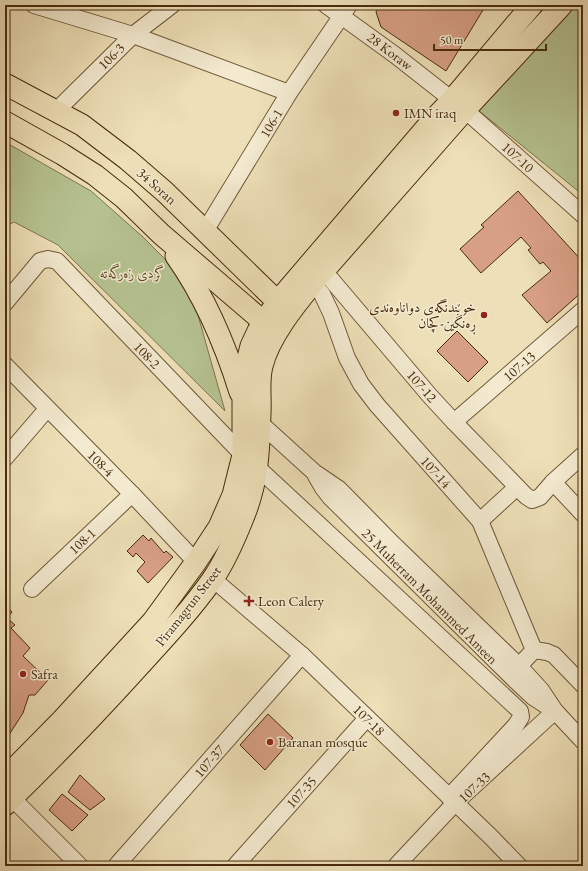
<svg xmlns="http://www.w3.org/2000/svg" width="588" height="871" font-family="'EB Garamond',Amiri,serif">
<rect width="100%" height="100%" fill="#eddfb7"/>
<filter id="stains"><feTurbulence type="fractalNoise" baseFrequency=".005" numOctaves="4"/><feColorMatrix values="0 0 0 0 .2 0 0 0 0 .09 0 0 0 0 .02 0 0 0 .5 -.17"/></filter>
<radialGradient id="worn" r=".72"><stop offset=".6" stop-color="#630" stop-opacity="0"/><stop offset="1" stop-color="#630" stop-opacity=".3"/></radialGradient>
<g fill="#b5c290" stroke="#7e764f">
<polygon points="576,5 583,5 583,195 478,110"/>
<polygon points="5,142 91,191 143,237 178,272 196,308 225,411 58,245 14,222 5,227"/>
</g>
<g fill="#d79f85" stroke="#482b0e">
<polygon points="380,5 486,5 446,71 381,27 376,12"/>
<polygon points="518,191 583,262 583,291 547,323 522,295 551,271 543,262 540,264 528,250 531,248 521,237 481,273 460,249 484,227 481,225"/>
<polygon points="457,331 488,362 468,382 437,351"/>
<polygon points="143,535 149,541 151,538 164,553 166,551 173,557 148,583 137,571 145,562 136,553 133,557 127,551"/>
<polygon points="5,605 12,612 7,618 15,625 11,628 30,648 23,656 48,680 35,695 29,695 23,713 5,741"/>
<polygon points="268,714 293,738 265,770 240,745"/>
<polygon points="80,775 105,799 90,810 68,792"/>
<polygon points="62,794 88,815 72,831 49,810"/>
</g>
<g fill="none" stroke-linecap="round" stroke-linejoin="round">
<defs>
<g id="minor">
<polyline points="34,5 133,35 289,93"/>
<polyline points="326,5 395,55 465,110 583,215"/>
<polyline points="55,112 133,35 172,5"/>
<polyline points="205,231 289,93 349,5"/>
<polyline points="324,271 430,396 454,422 526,496 532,500 540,497 553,482 583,455"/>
<polyline points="313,283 322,294 331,313 347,358 361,384 377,405 480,521 534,650 519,666"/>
<polyline points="5,303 40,261 48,259 57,261 243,455"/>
<polyline points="5,365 132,494 196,562"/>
<polyline points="454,422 583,310"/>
<polyline points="260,423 314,472 339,489 392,543 519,666 541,690 555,711 583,741"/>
<polyline points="5,458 47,409"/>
<polyline points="258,468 520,711 521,717 516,725 449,797"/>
<polyline points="316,476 323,488 330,497 516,681 533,697 547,706"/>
<polyline points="553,482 583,514"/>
<polyline points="480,521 517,487"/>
<polyline points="213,579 302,655 491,837 519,866"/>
<polyline points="32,589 132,494"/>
<polyline points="534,650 547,652 554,655 583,685"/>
<polyline points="12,798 80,866"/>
<polyline points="116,866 302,655"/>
<polyline points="235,866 367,718"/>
<polyline points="396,866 455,803 555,711"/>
</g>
<g id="major">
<polyline points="5,84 82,125 128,160 165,192 287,311"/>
<polyline points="5,122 62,154 95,175 124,198 161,234 273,330"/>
<path d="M176,256C205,297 225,344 240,392"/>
<polyline points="5,778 62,720 153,621 196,562 219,527 233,495 243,455 243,400 246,366 251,346 258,331 278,301 432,121 452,100 532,5"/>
<path d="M5,805C48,763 90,720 130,676C158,645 188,614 212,580C225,562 235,538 243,518C258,482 259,451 260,413C261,397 258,381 262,366C269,337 295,305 313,283L465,110L562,5"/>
</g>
</defs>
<use href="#minor" stroke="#715838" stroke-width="18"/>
<use href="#major" stroke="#482b0e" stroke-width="23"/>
<use href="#minor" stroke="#f3ead0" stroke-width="16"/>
<use href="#major" stroke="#eddfb7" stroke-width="21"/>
</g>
<g fill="#8f2418" stroke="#f3ead0" stroke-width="1.5">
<circle cx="396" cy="113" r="4"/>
<circle cx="484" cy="315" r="4"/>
<path d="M247 595h4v4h4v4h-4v4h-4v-4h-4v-4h4z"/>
<circle cx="23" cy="674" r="4"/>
<circle cx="270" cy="742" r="4"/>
</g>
<g text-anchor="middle" stroke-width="3" stroke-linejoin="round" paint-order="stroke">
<g font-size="14" fill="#482b0e" stroke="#f3ead0">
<text transform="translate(390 51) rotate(37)" y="5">28 Koraw</text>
<text transform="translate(111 56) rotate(-45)" y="5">106-3</text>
<text transform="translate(271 123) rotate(-59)" y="5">106-1</text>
<text transform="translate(518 157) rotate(42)" y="5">107-10</text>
<text transform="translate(157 186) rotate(42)" y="5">34 Soran</text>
<text transform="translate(147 355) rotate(46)" y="5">108-2</text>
<text transform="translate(519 366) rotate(-41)" y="5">107-13</text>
<text transform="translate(422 386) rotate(49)" y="5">107-12</text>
<text transform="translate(101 463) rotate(45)" y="5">108-4</text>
<text transform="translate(436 472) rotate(48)" y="5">107-14</text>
<text transform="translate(82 541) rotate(-43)" y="5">108-1</text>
<text transform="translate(430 596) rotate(45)" y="5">25 Muherram Mohammed Ameen</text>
<text transform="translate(188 606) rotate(-52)" y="5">Piramagrun Street</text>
<text transform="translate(369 720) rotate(44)" y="5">107-18</text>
<text transform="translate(209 761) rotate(-49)" y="5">107-37</text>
<text transform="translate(474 787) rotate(-43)" y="5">107-33</text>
<text transform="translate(301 792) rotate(-48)" y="5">107-35</text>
</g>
<g font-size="14" fill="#482b0e" stroke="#f3ead0" text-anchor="start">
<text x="404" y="118">IMN iraq</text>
<text x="476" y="312" text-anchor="end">خوێندنگەی دواناوەندی<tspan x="476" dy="16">ڕەنگین-کچان</tspan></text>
<text x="258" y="606">Leon Calery</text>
<text x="31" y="679">Safra</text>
<text x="278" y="747">Baranan mosque</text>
</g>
<g font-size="14" font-style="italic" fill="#5e4928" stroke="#f3ead0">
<text x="133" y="278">گردی زەرگەتە</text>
</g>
</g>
<rect width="588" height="871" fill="none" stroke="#eddfb7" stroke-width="20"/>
<rect x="6" y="6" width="576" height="859" fill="none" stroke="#482b0e" stroke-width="2"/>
<rect x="10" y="10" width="568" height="851" fill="none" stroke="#482b0e"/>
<path d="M434 44v6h112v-6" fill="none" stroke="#482b0e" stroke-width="2"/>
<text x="440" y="44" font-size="12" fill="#482b0e" stroke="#f3ead0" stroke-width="3" paint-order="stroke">50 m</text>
<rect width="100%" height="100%" filter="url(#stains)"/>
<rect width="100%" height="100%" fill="url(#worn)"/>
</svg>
